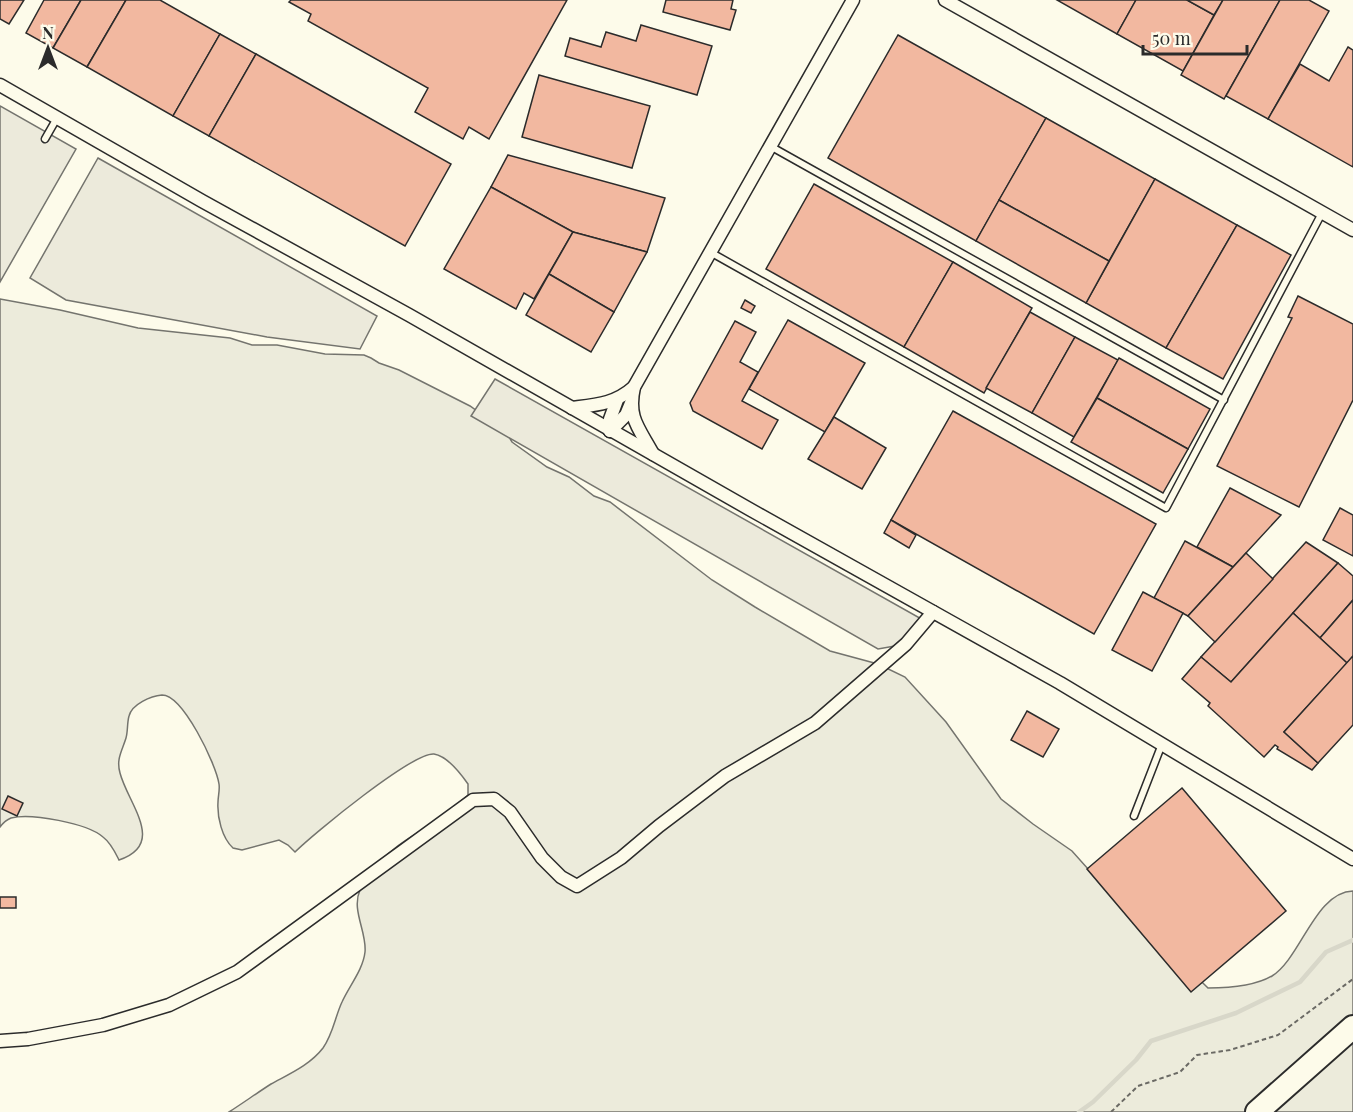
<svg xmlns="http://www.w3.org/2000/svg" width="1353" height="1112" font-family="'Playfair Display',serif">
<rect width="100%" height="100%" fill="#fdfbea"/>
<path fill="#ecebdb" stroke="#74746e" stroke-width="1.5" d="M0,299L60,310L138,328L230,338L252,345H277L325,354L364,355L371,358L379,363L399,370L470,406L506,432L512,442L547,467L569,477L594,496L610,502L712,580L755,607L830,651L878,664L905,677L946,722L1001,799L1033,824L1072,851L1097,879L1208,988C1227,988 1255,986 1272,976C1301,958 1315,892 1353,891V1112H229C243,1103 257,1093 271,1084C289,1074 310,1065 323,1048C333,1034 335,1017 342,1002C349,986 363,970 365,952C367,932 351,910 360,890C377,851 423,830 457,810L461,801L468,795V784C461,774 447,756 434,754C413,752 313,834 295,852L288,845L279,840L242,850L233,848C222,838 217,817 218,802C218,796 220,790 219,784C216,764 183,695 162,695C151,696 132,704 129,716C127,723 128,731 126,738C122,751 116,759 120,773C128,804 167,844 119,860C115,852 111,843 103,837C87,823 31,813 11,818C6,820 3,823 0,827Z"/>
<g fill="#eceadb" stroke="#74746e" stroke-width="1.5">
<polygon points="0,106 76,149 0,282"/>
<polygon points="98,158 377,316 360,349 267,337 66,300 30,278"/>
<polygon points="495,379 925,621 906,644 878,649 471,416"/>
</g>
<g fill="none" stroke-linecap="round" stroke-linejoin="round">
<polyline stroke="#d8d7c9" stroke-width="4.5" points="1079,1112 1093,1102 1136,1060 1151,1041 1236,1013 1300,982 1326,952 1353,940"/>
</g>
<g fill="#f2b8a0" stroke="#2b2b2b" stroke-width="1.5">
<polygon points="0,0 24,0 9,24 0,19"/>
<polygon points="44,0 81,0 53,48 26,33"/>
<polygon points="81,0 126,0 87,67 53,48"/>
<polygon points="126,0 160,0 220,34 173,116 87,67"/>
<polygon points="291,0 567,0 489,139 469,127 463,139 415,112 428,88 308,21 311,14 289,2"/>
<polygon points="666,0 733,0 731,9 736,10 730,30 663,12"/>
<polygon points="1057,0 1136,0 1117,34"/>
<polygon points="1136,0 1187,0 1214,15 1183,71 1117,34"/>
<polygon points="1187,0 1223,0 1214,15"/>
<polygon points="1223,0 1280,0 1224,99 1181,75"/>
<polygon points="1280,0 1309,0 1329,11 1268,119 1226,96"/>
<polygon points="641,25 712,46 697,95 565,56 570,38 601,47 606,32 636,41"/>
<polygon points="220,34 256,54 209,136 173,116"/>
<polygon points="898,35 1046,118 976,241 828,158"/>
<polygon points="1348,47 1353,50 1353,167 1268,119 1300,64 1329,81"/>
<polygon points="256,54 451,164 405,246 209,136"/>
<polygon points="539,75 650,106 632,168 522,137"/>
<polygon points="1046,118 1155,179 1109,261 999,200"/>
<polygon points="508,155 665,198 647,252 573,232 491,187"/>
<polygon points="1155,179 1237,225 1166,348 1086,303"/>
<polygon points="814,184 953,262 904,347 766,269"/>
<polygon points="491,187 573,232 534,299 524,293 516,309 444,269"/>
<polygon points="999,200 1109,261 1086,303 976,241"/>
<polygon points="1237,225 1291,255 1223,379 1166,348"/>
<polygon points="573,232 647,252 614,312 549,274"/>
<polygon points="953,262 1032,308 984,393 904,347"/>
<polygon points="549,274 614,312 591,352 526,315"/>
<polygon points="1298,296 1353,324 1353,400 1299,507 1217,466 1292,318 1288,317"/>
<polygon points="745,300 755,306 751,313 741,308"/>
<polygon points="1030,312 1075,337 1032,413 986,388"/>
<polygon points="788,320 865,363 825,432 749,389"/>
<polygon points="735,321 756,332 740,362 758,372 742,401 778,420 762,449 693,411 690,403"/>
<polygon points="1075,337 1118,360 1074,437 1032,413"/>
<polygon points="1119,358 1210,409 1188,449 1097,398"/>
<polygon points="1097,398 1188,449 1163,493 1071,442"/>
<polygon points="953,411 1156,524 1094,634 891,520"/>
<polygon points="834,417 886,448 862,489 808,459"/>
<polygon points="1230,488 1281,515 1233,567 1197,547"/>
<polygon points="1340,508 1353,515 1353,556 1323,540"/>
<polygon points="891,520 916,535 909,548 884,533"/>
<polygon points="1185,541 1233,567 1188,616 1154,598"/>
<polygon points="1306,542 1338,563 1231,682 1201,657"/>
<polygon points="1246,553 1273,579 1215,642 1188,616"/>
<polygon points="1338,563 1353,576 1353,600 1320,638 1293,613"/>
<polygon points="1143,592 1183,613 1152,671 1112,650"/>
<polygon points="1353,600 1353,656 1347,663 1320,638"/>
<polygon points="1293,613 1347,663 1284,732 1318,763 1312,770 1277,749 1278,747 1275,745 1264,757 1208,706 1210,703 1182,679 1201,657 1231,682"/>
<polygon points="1353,656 1353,725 1318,763 1284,732"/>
<polygon points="1027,711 1059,729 1043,757 1011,740"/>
<polygon points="1182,788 1286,911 1191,992 1087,869"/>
<polygon points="8,796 23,803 17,816 2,809"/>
<rect x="0" y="897" width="16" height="11"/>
</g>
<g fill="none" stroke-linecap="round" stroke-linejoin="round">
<defs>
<g id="lane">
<polyline points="45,139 57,118"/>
<polyline points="770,146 1224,400"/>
<polyline points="710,252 1166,508 1322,213"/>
<polyline points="1134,816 1162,744"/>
</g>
<g id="street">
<polyline points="945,0 1353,230"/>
<polyline points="0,85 202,201 409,315 751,510 1060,683 1353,859"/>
<path d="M572,408C596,405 615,404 634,387"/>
<polyline points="610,431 626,415 631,403"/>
<polyline points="610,431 610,419 617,400"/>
<path d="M653,454C639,428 627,418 634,387L853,0"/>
<polyline points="0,1041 28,1039 103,1025 169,1005 237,972 473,800 494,799 510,812 542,858 561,877 577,886 621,858 659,826 725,776 815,723 906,644 933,612"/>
</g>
<polyline id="highway" points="1257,1112 1353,1027"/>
</defs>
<use href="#lane" stroke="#2b2b2b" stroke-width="9"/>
<use href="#street" stroke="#2b2b2b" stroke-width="15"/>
<use href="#highway" stroke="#2b2b2b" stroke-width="26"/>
<polyline stroke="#6a6964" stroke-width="2" stroke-dasharray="4.5 3" stroke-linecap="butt" points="1111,1112 1138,1086 1180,1072 1197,1055 1230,1050 1278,1035 1353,979"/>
<use href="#lane" stroke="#fdfbea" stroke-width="6"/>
<use href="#street" stroke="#fdfbea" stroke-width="12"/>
<use href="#highway" stroke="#fdfbea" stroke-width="22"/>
</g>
<g transform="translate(48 48)" stroke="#fdfbea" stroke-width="4.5" paint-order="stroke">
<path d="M0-4.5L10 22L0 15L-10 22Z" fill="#2b2b2b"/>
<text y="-9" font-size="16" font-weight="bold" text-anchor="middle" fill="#2b2b2b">N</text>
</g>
<path d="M1143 45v9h104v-9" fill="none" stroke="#2b2b2b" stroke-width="3"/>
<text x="1152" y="45" font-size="18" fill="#2b2b2b" stroke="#fdfbea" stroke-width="4.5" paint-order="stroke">50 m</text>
</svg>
